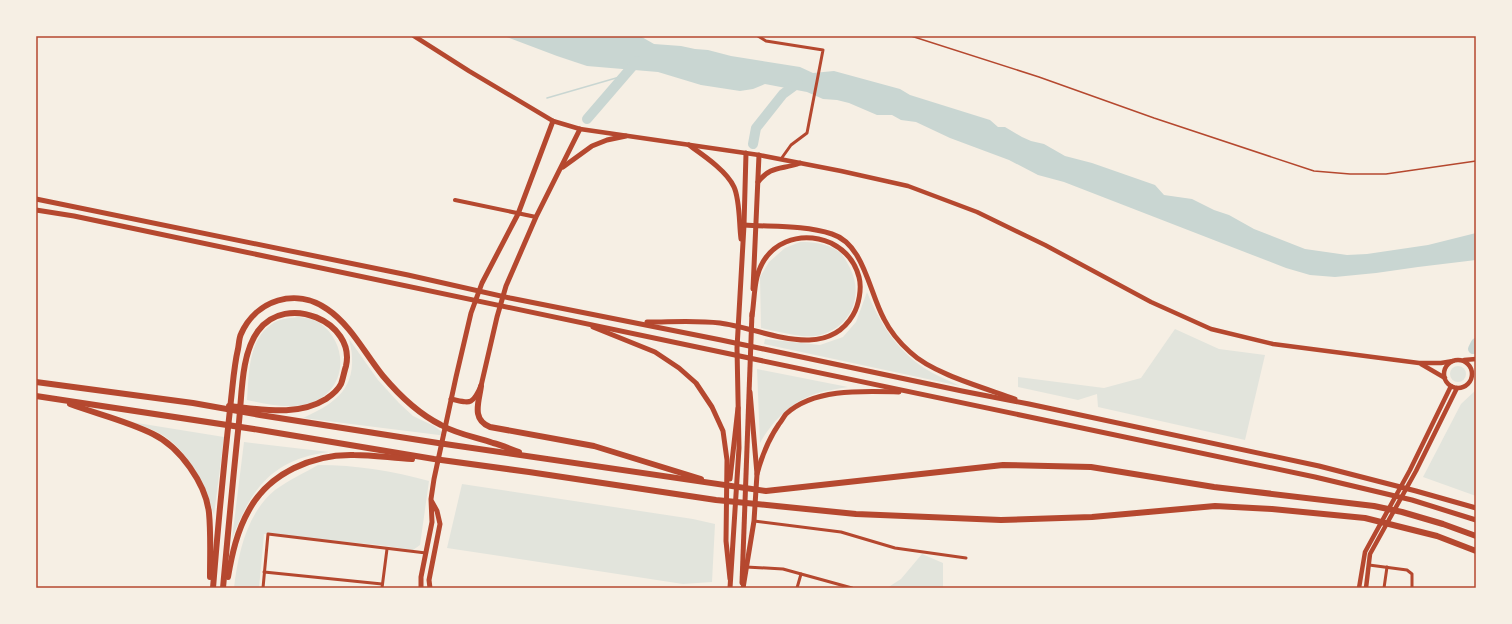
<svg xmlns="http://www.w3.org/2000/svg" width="1512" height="624" font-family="'Fira Sans Condensed',sans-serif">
<rect width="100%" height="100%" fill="#f6efe4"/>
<g fill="#e2e4dc">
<path d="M800,242C813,242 826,243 838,251C843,254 847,262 850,268C865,298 849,330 816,336C800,338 777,331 761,328L760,277L769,262L785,248Z"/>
<path d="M867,292C879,322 896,349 924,368C935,375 948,380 960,386L764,344L765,339L820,345L843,337L856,322Z"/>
<path d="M299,317C306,318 314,319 320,323C350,345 347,391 310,403C290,410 267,404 247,400C249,373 248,337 275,322C282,318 291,318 299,317Z"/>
<polygon points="1175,329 1219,349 1265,355 1245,440 1098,407 1097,394 1078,400 1018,387 1018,377 1104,388 1141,378"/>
<path d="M349,339L378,380L399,403L413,416L434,426L447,436L303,418C331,405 354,392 352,357C352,351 350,345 349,339Z"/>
<circle cx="1458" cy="374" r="8"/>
<path d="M757,369L848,387C838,389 828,390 818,393C792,401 773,420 760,443Z"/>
<polygon points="1476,390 1476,496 1423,477 1461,404"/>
<path d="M131,422L224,437L214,515C205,486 192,457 167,438C156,430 143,426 131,422Z"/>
<path d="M244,442L329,452C273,459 251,488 232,539Z"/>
<path d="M318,465C356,465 393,471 429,481L420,545L413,550L379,545L264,534L259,588H234C238,553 247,513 275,490C289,480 304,473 318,465Z"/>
<polygon points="462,484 693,519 715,524 712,582 683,584 447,548"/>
<polygon points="922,554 943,563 943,588 887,588 901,579"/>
</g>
<polygon fill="#c9d6d2" points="504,36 640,36 654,44 681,46 695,49 708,50 731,56 800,67 813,73 834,71 900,89 910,95 990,120 998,127 1005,127 1022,137 1031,141 1044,144 1065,156 1092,163 1155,185 1164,195 1192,199 1214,210 1229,215 1254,229 1305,249 1347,255 1367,254 1428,245 1476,233 1476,260 1418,267 1376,273 1335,277 1310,275 1286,268 1064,182 1038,175 1009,160 950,138 916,122 901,120 892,115 877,115 849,103 837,100 823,99 807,92 765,84 753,89 740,91 701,85 658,72 587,66 557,56"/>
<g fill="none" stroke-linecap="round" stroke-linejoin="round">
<polyline stroke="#c9d6d2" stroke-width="1.5" points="547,98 623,76"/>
<g stroke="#c9d6d2" stroke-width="10">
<polyline points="587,119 637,61"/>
<polyline points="753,144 756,128 783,94 798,83"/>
<polyline points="1473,349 1476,343"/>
</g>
<polyline stroke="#b5482f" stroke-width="1.5" points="911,36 1039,77 1154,118 1314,171 1350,174 1386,174 1476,161"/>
<g stroke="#b5482f" stroke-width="3">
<polyline points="758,36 766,41 823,50 807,133 791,145 781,159"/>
<polyline points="754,521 841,532 895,548 966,558"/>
<polyline points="1369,565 1407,570 1412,574 1412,588"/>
<polyline points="746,567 783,569 852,588"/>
<polyline points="264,572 382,584"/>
<polyline points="263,588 268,534 426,553"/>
<polyline points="382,588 387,549"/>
<polyline points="797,588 801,574"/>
<polyline points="1384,588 1387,567"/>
</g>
<polyline stroke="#b5482f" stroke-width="4" points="455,200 536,217"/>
<g stroke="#b5482f" stroke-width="4.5">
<polyline points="414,36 469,71 553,121 580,129 759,155 841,171 908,186 977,212 1045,245 1151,302 1211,329 1273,344 1419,363 1441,363 1453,361"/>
<polyline points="1464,360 1476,359"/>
<circle cx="1458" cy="374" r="14"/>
<polyline points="1421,364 1445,378"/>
<polyline points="1359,588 1365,552 1410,470 1451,386"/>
<polyline points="1366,588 1370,554 1416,471 1457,388"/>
</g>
<g stroke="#b5482f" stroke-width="5">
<path d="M689,145C703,155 727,171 734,187C740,200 739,224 741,239"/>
<polyline points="563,167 592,146 607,140 626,136"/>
<path d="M758,182C771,165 782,170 800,163"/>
<polyline points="753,289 759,155"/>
<path d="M451,399C470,403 472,406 481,386L497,317L506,286L536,217L580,129"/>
<polyline points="742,583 752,313"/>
<polyline points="421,588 421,577 432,522 431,499 434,479 456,377 471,313 482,283 518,214 553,121"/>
<polyline points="430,588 429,580 440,524 437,511 432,502"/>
<polyline points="730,588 739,448 737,348 744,225 746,153"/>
</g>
<g stroke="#b5482f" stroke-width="5">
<polyline points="36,199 408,275 510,298 721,340 962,391 1029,404 1319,466 1416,491 1476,508"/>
<polyline points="36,210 74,216 1315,477 1412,500 1476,520"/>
<path d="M744,225C773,227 804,225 832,234C864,244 869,292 884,319C890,331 900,343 910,352C933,374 985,388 1015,399"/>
<path d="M647,322C671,322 696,320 720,323C761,328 825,363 853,315C859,305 862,288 859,277C855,262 845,250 831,243C800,230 766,242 757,277C754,289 754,303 752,316"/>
<polyline points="593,327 655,352 679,368 696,383 712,407 723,431 727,460 726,541 730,579"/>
<path d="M757,474C762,455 768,440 779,424C782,421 784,416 786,414C814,388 864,391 899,392"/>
<polyline points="730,479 738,408"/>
<polyline points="743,588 754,521 757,474 750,392"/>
</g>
<g stroke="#b5482f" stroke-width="6">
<polyline points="36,382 193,403 260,415 438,443 766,491 1003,465 1091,467 1214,487 1374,506 1402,512 1443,524 1476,536"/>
<path d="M481,386C479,402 471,419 490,427L594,446L701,479"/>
<polyline points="36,396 260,430 434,459 529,472 716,500 856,514 1001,520 1092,517 1215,506 1272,509 1365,518 1437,536 1476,551"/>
<path d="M70,404C97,414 127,421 153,434C180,447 206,484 209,513C211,534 210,556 210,577"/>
<path d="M228,577C232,554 237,531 249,510C269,473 313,454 354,455C373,455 392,458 412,459"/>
<path d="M213,588C218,525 224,463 231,400C233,383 234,366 238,349C239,344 239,338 241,334C256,300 296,287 327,309C351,325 365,354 383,376C399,395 419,414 441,425C457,434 475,437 493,443C502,445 510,449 519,452"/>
<path d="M223,588C228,533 233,477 239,422C242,394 241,354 258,331C286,292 356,322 346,366C344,372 343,379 341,384C338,390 332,395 326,399C297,417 261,409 229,406"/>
</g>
</g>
<rect width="1512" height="624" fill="none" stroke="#f6efe4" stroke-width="74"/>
<rect x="37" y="37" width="1438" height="550" fill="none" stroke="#b5482f" stroke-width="1.5"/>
</svg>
